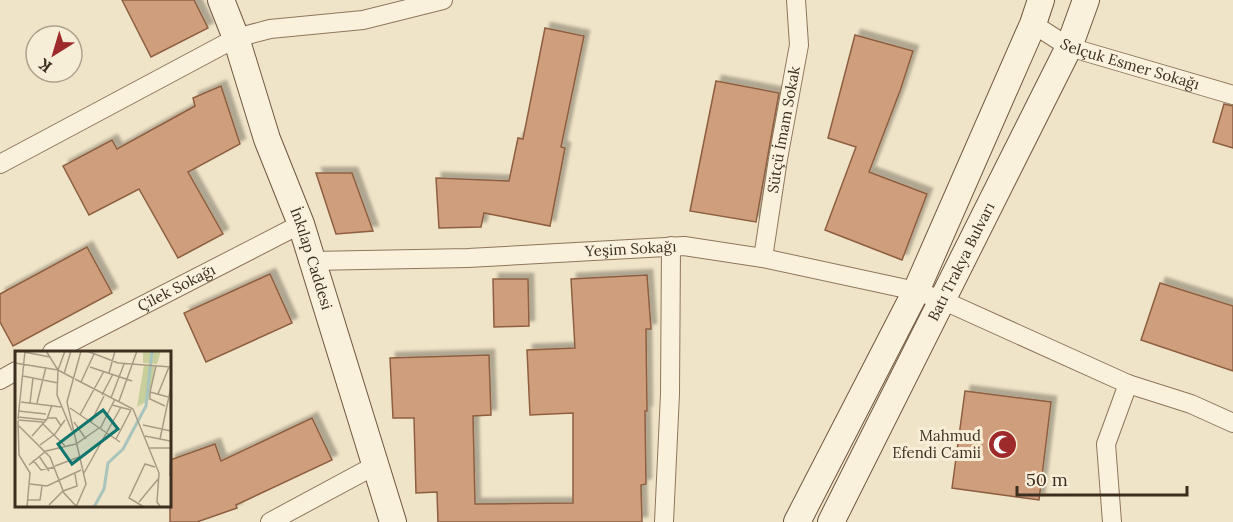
<svg xmlns="http://www.w3.org/2000/svg" width="1233" height="522" font-family="Lora,serif">
<defs>
<filter id="shadow"><feDropShadow dx="5.5" dy="-5.5" stdDeviation="1.5" flood-color="#0004"/></filter>
</defs>
<rect width="100%" height="100%" fill="#f0e4c8"/>
<g fill="#cf9f7d" stroke="#8d5f41" stroke-width="1.5" filter="url(#shadow)">
<polygon points="122,0 194,0 208,28 151,57"/>
<polygon points="545,28 584,36 561,147 565,148 550,226 484,213 481,227 439,228 436,178 509,181 518,138 523,139"/>
<polygon points="855,35 913,51 900,91 869,172 927,194 902,260 825,230 856,147 828,138"/>
<polygon points="716,81 779,93 756,222 690,211"/>
<polygon points="221,86 240,144 188,172 223,234 178,258 139,189 89,215 63,166 112,140 117,149 195,106 193,98"/>
<polygon points="1224,104 1233,106 1233,148 1213,142"/>
<polygon points="316,173 352,173 373,231 336,234"/>
<polygon points="87,247 112,293 13,346 0,322 0,294"/>
<polygon points="270,274 292,323 206,362 184,313"/>
<polygon points="647,275 651,329 646,329 647,411 645,411 646,484 641,485 642,522 438,522 437,492 416,493 414,418 393,418 390,358 489,355 491,415 473,416 475,504 573,503 573,413 530,415 527,350 575,348 571,279"/>
<polygon points="493,279 528,279 529,326 494,327"/>
<polygon points="1160,283 1233,306 1233,371 1141,340"/>
<polygon points="965,391 1051,402 1039,500 952,488"/>
<polygon points="312,418 332,460 236,505 237,508 197,522 170,522 170,460 215,444 221,461"/>
</g>
<g fill="none" stroke-linecap="round" stroke-linejoin="round">
<defs>
<g id="street">
<path id="s1" d="M1033,24L1069,47L1233,95"/>
<polyline points="0,164 236,38 270,29 363,20 443,0"/>
<path id="s2" d="M763,258L778,159L799,45L796,0"/>
<path id="s3" d="M311,261L468,258L684,246L763,258L916,291L942,300L1128,384L1191,404L1233,423"/>
<path id="s4" d="M52,352L301,224"/>
<polyline points="0,380 16,371"/>
<polyline points="270,522 374,466"/>
<polyline points="664,522 670,394 671,246"/>
<polyline points="1112,522 1106,444 1128,384"/>
</g>
<g id="secondary">
<path id="s5" d="M221,0L236,38L267,139L301,224L393,522"/>
<polyline points="797,522 916,291 1033,24 1041,0"/>
<path id="s6" d="M831,522L1069,47L1086,0"/>
</g>
</defs>
<use href="#street" stroke="#8d765c" stroke-width="20"/>
<use href="#secondary" stroke="#6f573f" stroke-width="28"/>
<use href="#street" stroke="#faf1dc" stroke-width="18"/>
<use href="#secondary" stroke="#faf1dc" stroke-width="26"/>
</g>
<defs>
<symbol id="mosque-disc" viewBox="-11 -11 22 22"><circle r="9.5" fill="#9e2a2b" stroke="#f7eed8"/><path d="M3.5-4.9A6 6 0 1 0 3.5 4.9A5 5 0 1 1 3.5-4.9Z" fill="#fff"/></symbol>
</defs>
<g fill-rule="evenodd">
<use href="#mosque-disc" x="986" y="428" width="33" height="33"/>
</g>
<g text-anchor="middle" stroke-width="6" stroke-linejoin="round" paint-order="stroke">
<g font-size="15" fill="#3d2e20" stroke="#f7eed8">
<text dy="5" stroke="none"><textPath href="#s1" startOffset="106">Selçuk Esmer Sokağı</textPath></text>
<text dy="5" stroke="none"><textPath href="#s2" startOffset="130">Sütçü İmam Sokak</textPath></text>
<text dy="5" stroke="none"><textPath href="#s3" startOffset="320">Yeşim Sokağı</textPath></text>
<text dy="5" stroke="none"><textPath href="#s5" startOffset="274">İnkılap Caddesi</textPath></text>
<text dy="5" stroke="none"><textPath href="#s6" startOffset="291">Batı Trakya Bulvarı</textPath></text>
<text dy="5" stroke="none"><textPath href="#s4" startOffset="140">Çilek Sokağı</textPath></text>
</g>
<g font-size="15" fill="#3d2e20" stroke="#f7eed8" text-anchor="end">
<text x="981" y="441">Mahmud<tspan x="981" dy="17">Efendi Camii</tspan></text>
</g>
</g>
<g transform="translate(15 351)">
<rect width="156" height="156" fill="#f0e4c8"/>
<path d="M128,0H146L142,13L128,12ZM129,14L140,15L134,49L122,56Z" fill="#c9cf9b"/>
<path fill="none" stroke="#a9c4bc" stroke-width="3" d="M79,156L89,138L93,112L108,98L131,55L137,0"/>
<path fill="none" stroke="#a89b85" stroke-width="1.5" d="M31,0L43,19L42,44L57,80M72,0L103,12L156,16M9,1L35,6M0,12L43,19L58,27M141,15L135,41L153,46M75,16L117,30M43,19L50,0M94,22L100,0M49,23L56,0M8,25L43,32M60,28L118,58L144,122L142,151L145,155M66,31L79,3M135,41V48L150,55M143,43L154,16M87,44L98,23M96,47L109,13M104,50L122,0M6,51L46,56M15,52L18,27M22,52L31,16M97,54L116,59M55,57L105,91M3,60L31,63M65,64L89,20M3,66L31,69M32,67H41L46,75M3,68L10,0M3,69L28,71M3,70L4,104L15,122L12,156M59,71L71,88M76,71L89,45M27,72L50,95M128,74L156,80M4,75L35,106L49,142L61,155M85,78L100,48M17,85L32,68L37,54M130,85L155,90M101,88L116,59M145,88L156,36M25,94L40,83L50,69M134,97H155M24,105L34,120M18,109L26,119L40,116M14,114L31,100L61,93L84,77M40,115L64,106M69,122L106,56M155,125L156,87M15,133L32,135L66,119M12,149H25L27,135M124,151L144,127M34,154L48,140L62,135L60,123M61,156L71,133L52,51L66,0M129,156L114,147L130,113L140,116"/>
<path fill="#0f766e" fill-opacity="0.15" stroke="#0f766e" stroke-width="3" d="M88,59L103,78L57,113L43,93Z"/>
<rect width="156" height="156" fill="none" stroke="#3d2e20" stroke-width="3"/>
</g>
<g transform="translate(54 54) rotate(217)"><circle r="28" fill="#f7eed8" stroke="#ada18e" stroke-width="1.5"/>
<path d="M0-4.5L10 22L0 15L-10 22Z" fill="#9e2a2b"/>
<text y="-9" font-size="16" font-weight="bold" text-anchor="middle" fill="#3d2e20">K</text>
</g>
<path d="M1017 486v9h170v-9" fill="none" stroke="#3d2e20" stroke-width="3"/>
<text x="1026" y="486" font-size="18" fill="#3d2e20" stroke="#f7eed8" stroke-width="4.5" paint-order="stroke">50 m</text>
</svg>
